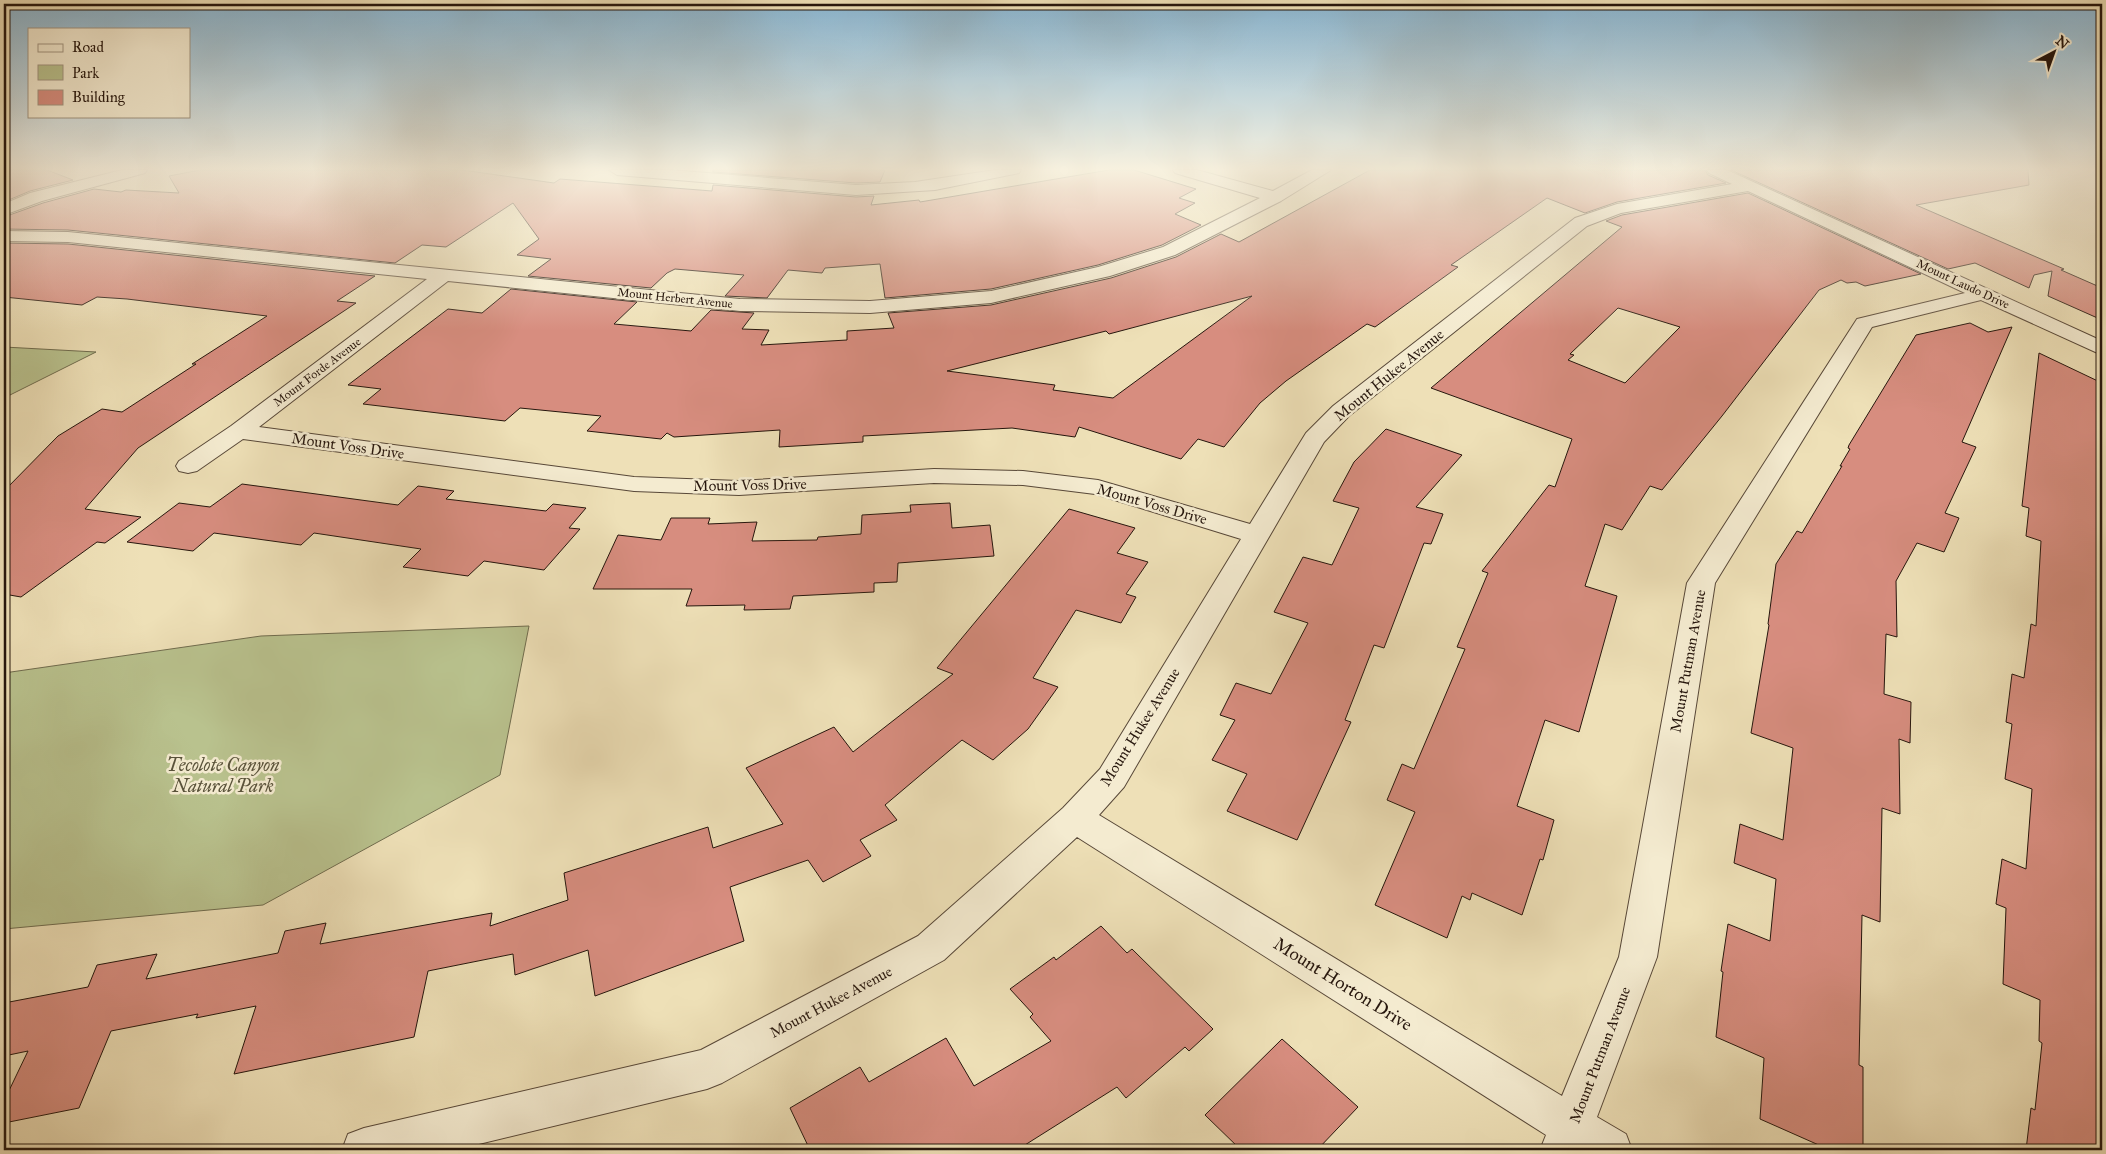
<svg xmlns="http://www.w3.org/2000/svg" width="2106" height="1154" font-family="'IM FELL Great Primer',serif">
<rect width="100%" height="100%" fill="#eee0b7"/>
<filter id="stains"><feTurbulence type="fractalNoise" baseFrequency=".004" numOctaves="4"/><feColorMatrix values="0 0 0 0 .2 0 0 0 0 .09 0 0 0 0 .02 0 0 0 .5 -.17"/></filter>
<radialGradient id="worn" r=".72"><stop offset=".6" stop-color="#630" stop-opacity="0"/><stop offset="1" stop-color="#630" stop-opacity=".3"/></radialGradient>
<g fill="#b9c28e" stroke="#706c4e">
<polygon points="4,347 96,352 4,398"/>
<polygon points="529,626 500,775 263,905 4,929 4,673 261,636"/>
</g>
<g fill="#d78d7f" stroke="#26160d" fill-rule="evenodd">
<polygon points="4,170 47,170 73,180 30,191 4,202"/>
<polygon points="200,170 462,170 554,183 560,179 712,191 713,185 856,197 874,196 871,205 919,200 920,202 1109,170 1134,170 1196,189 1179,198 1195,203 1175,214 1201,225 1162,245 1098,265 991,289 885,298 880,264 825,268 822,273 788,270 767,298 725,296 744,275 675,269 667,273 651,288 528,276 551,259 517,255 539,239 513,203 446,247 422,245 395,263 68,230 4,229 4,217 43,203 94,189 121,192 126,190 179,193 169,176"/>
<polygon points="713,170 885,170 880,182 856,183 713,172"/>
<path d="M1370,170H1705L1708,175L1726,183L1617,202L1585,213L1547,198L1451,265L1458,267L1375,327L1367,324L1286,381L1260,403L1224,447L1198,439L1181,459L1079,427L1075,437L1012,428L863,436V442L779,447L780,430L674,437L667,433L661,439L587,431L601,416L520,408L505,421L363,404L381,389L348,385L448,309L482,313L511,289L637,302L614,324L691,331L711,310L754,313L742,329L769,330L761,345L847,340V331L894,328L888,313L991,305L1111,278L1176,257L1221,234L1239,242ZM1252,296L1113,398L1053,390L1055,385L947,371L1106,331L1109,334Z"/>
<polygon points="1731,170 2028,170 2029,185 1916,205 2064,269 2061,270 2102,288 2102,320 2048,296 2052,271 2034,275 2029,288 1975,263 1948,269"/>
<path d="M1748,193L1921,274L1865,286L1856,282L1847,283L1841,280L1819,290L1722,416L1662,490L1650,486L1622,530L1605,524L1585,586L1617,596L1579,732L1545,720L1517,806L1554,820L1543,860L1540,859L1522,915L1472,893L1470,900L1462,896L1447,938L1375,905L1415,812L1387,800L1402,764L1414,769L1465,649L1457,647L1488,573L1482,571L1549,485L1555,487L1572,439L1431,388L1622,227L1606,221L1622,215ZM1618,308L1680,327L1625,383L1568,360L1574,355L1570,354Z"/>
<polygon points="4,243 68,244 375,276 337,301 356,303 138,448 85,509 141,517 105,543 97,542 21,597 4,594 4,491 58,436 102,409 122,412 196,364 192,364 267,316 127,299 97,297 82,305 4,297"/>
<polygon points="1970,323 1988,332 2012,327 1962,442 1976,447 1945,513 1959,518 1944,552 1917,543 1896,581 1897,637 1886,634 1884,694 1911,702 1910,743 1899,739 1900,814 1882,808 1880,922 1862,915 1859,1065 1863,1067 1863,1150 1830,1150 1760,1119 1764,1058 1716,1037 1723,972 1721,971 1728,924 1770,941 1776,879 1734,863 1740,824 1783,840 1793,748 1751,733 1769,625 1768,624 1776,564 1797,531 1802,533 1842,466 1840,466 1850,449 1848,448 1849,445 1916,335"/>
<polygon points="2039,353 2102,383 2102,1150 2026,1150 2031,1108 2035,1110 2042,1043 2039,1041 2040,1000 2003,984 2006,908 1996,904 2002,859 2026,869 2032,789 2005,779 2012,724 2006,722 2012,674 2024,678 2031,624 2036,626 2041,541 2026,536 2029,508 2022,506"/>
<polygon points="1386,429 1462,455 1416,507 1443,514 1431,544 1424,543 1384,648 1374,645 1345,720 1351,722 1297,840 1227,811 1247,774 1212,760 1235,720 1220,715 1236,683 1271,694 1308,623 1274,612 1303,557 1332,565 1359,508 1333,501 1354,462"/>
<polygon points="242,484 398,505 418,486 454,491 446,499 546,511 553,504 586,508 569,528 580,529 544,570 484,561 468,576 403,567 421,549 314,533 301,545 214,533 193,551 127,542 179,503 210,507"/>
<polygon points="950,503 952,528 990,525 994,556 898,563 897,582 874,583 874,592 793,596 790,609 744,610 745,605 686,606 692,589 593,589 618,535 661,540 671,518 710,518 708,524 757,522 752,541 817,540 818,537 861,534 862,515 911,512 910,505"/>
<polygon points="1069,509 1135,528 1117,553 1148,562 1126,594 1136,597 1121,623 1076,610 1033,678 1058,687 1028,729 993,760 962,740 885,805 897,820 860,840 871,856 823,882 808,860 730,887 744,941 595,996 588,950 515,975 513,954 428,971 414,1037 234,1074 256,1006 196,1018 198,1014 111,1031 79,1108 4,1123 4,1101 28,1051 4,1056 4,1003 88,987 97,965 157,954 146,979 278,953 285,931 326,923 320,944 492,913 490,926 568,900 564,873 708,827 713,848 783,824 746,768 834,727 853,752 953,674 937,668"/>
<polygon points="1101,926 1127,953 1132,949 1213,1029 1189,1051 1185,1047 1126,1098 1117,1087 1017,1150 810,1150 790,1108 860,1067 869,1082 946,1038 974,1086 1051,1041 1030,1017 1033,1014 1010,989 1054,957 1056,960"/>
<polygon points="1282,1039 1358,1107 1317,1150 1241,1150 1205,1115"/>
</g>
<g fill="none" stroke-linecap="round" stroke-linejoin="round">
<defs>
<g id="street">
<polygon points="122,170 147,170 145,173 42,201 4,215 4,204 30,193"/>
<polygon points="609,170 670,170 856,185 915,182 995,170 1021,170 1019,173 935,190 856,195 617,175"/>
<path d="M1173,170H1197L1273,191L1312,170H1331L1281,201L1175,255L1110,276L991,303L870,313L740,311L448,281L259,427L634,477L739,481L934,469L1023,471L1098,480L1250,524L1306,433L1333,406L1575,218L1617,204L1732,184L1709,173L1707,170H1727L2102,341V355L1981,300L1872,327L1715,583L1657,957L1597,1117L1626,1134L1632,1150H1540L1546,1135L1077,837L944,960L722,1083L707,1089L454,1150H342L348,1134L364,1128L701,1050L918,936L1063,808L1100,769L1241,539L1095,494L1023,485L934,483L739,495L634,491L243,439L197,471L188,473L179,471L176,466L179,461L231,426L427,279L68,242L4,241V231L68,232L740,299L870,301L991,291L1098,267L1163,247L1260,198L1175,173ZM1748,191L1965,293L1857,319L1687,583L1619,957L1562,1096L1099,815L1124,787L1324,442L1349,416L1587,226L1621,213Z"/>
</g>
</defs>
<use href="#street" stroke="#584838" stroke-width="2"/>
<use href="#street" fill="#f4ebd0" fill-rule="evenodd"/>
</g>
<linearGradient id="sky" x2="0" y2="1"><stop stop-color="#89b7d4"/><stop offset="0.51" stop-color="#f7f1df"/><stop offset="1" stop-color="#f7f1df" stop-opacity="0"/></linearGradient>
<rect width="2106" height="331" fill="url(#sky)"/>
<g text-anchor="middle" stroke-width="5" stroke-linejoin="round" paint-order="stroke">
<g font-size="12" fill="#26160d" stroke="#f4ebd0">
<text transform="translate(1963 284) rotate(25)" y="4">Mount Laudo Drive</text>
<text transform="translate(675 298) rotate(6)" y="4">Mount Herbert Avenue</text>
<text transform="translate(317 372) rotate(-37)" y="4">Mount Forde Avenue</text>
</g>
<g font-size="15" fill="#26160d" stroke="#f4ebd0">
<text transform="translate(1389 375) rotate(-39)" y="5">Mount Hukee Avenue</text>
<text transform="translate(348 446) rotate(8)" y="5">Mount Voss Drive</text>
<text transform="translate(750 485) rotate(-1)" y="5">Mount Voss Drive</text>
<text transform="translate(1152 504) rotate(16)" y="5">Mount Voss Drive</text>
<text transform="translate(1688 661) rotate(-80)" y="5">Mount Putman Avenue</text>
<text transform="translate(1140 727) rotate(-58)" y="5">Mount Hukee Avenue</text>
<text transform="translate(831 1002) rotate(-28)" y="5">Mount Hukee Avenue</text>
<text transform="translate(1600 1055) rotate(-69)" y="5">Mount Putman Avenue</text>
</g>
<g font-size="18" font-style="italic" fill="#59523a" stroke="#f4ebd0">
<text x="223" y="771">Tecolote Canyon<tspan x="223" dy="21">Natural Park</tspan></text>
</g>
<g font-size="18" fill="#26160d" stroke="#f4ebd0">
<text transform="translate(1343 984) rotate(32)" y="6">Mount Horton Drive</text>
</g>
</g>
<rect width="2106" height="1154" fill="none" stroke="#eee0b7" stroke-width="20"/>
<rect x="5" y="5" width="2096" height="1144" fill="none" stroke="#26160d" stroke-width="2.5"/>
<rect x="10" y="10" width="2086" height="1134" fill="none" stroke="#26160d"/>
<rect x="28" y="28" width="162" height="90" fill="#f4ebd0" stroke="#a29682"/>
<rect x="38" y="44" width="25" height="8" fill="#f4ebd0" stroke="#a29682"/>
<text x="72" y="52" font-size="15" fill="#26160d">Road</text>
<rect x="38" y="65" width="25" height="15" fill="#b9c28e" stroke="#a29682"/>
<text x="72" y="78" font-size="15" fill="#26160d">Park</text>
<rect x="38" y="90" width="25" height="15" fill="#d78d7f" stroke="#a29682"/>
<text x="72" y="102" font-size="15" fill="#26160d">Building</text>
<g transform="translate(2054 52) rotate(41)" stroke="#f4ebd0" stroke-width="4" paint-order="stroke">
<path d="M0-4L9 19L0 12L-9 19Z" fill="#26160d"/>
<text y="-8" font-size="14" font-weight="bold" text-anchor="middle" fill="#26160d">N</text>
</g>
<rect width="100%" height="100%" filter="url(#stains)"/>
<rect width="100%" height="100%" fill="url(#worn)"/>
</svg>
